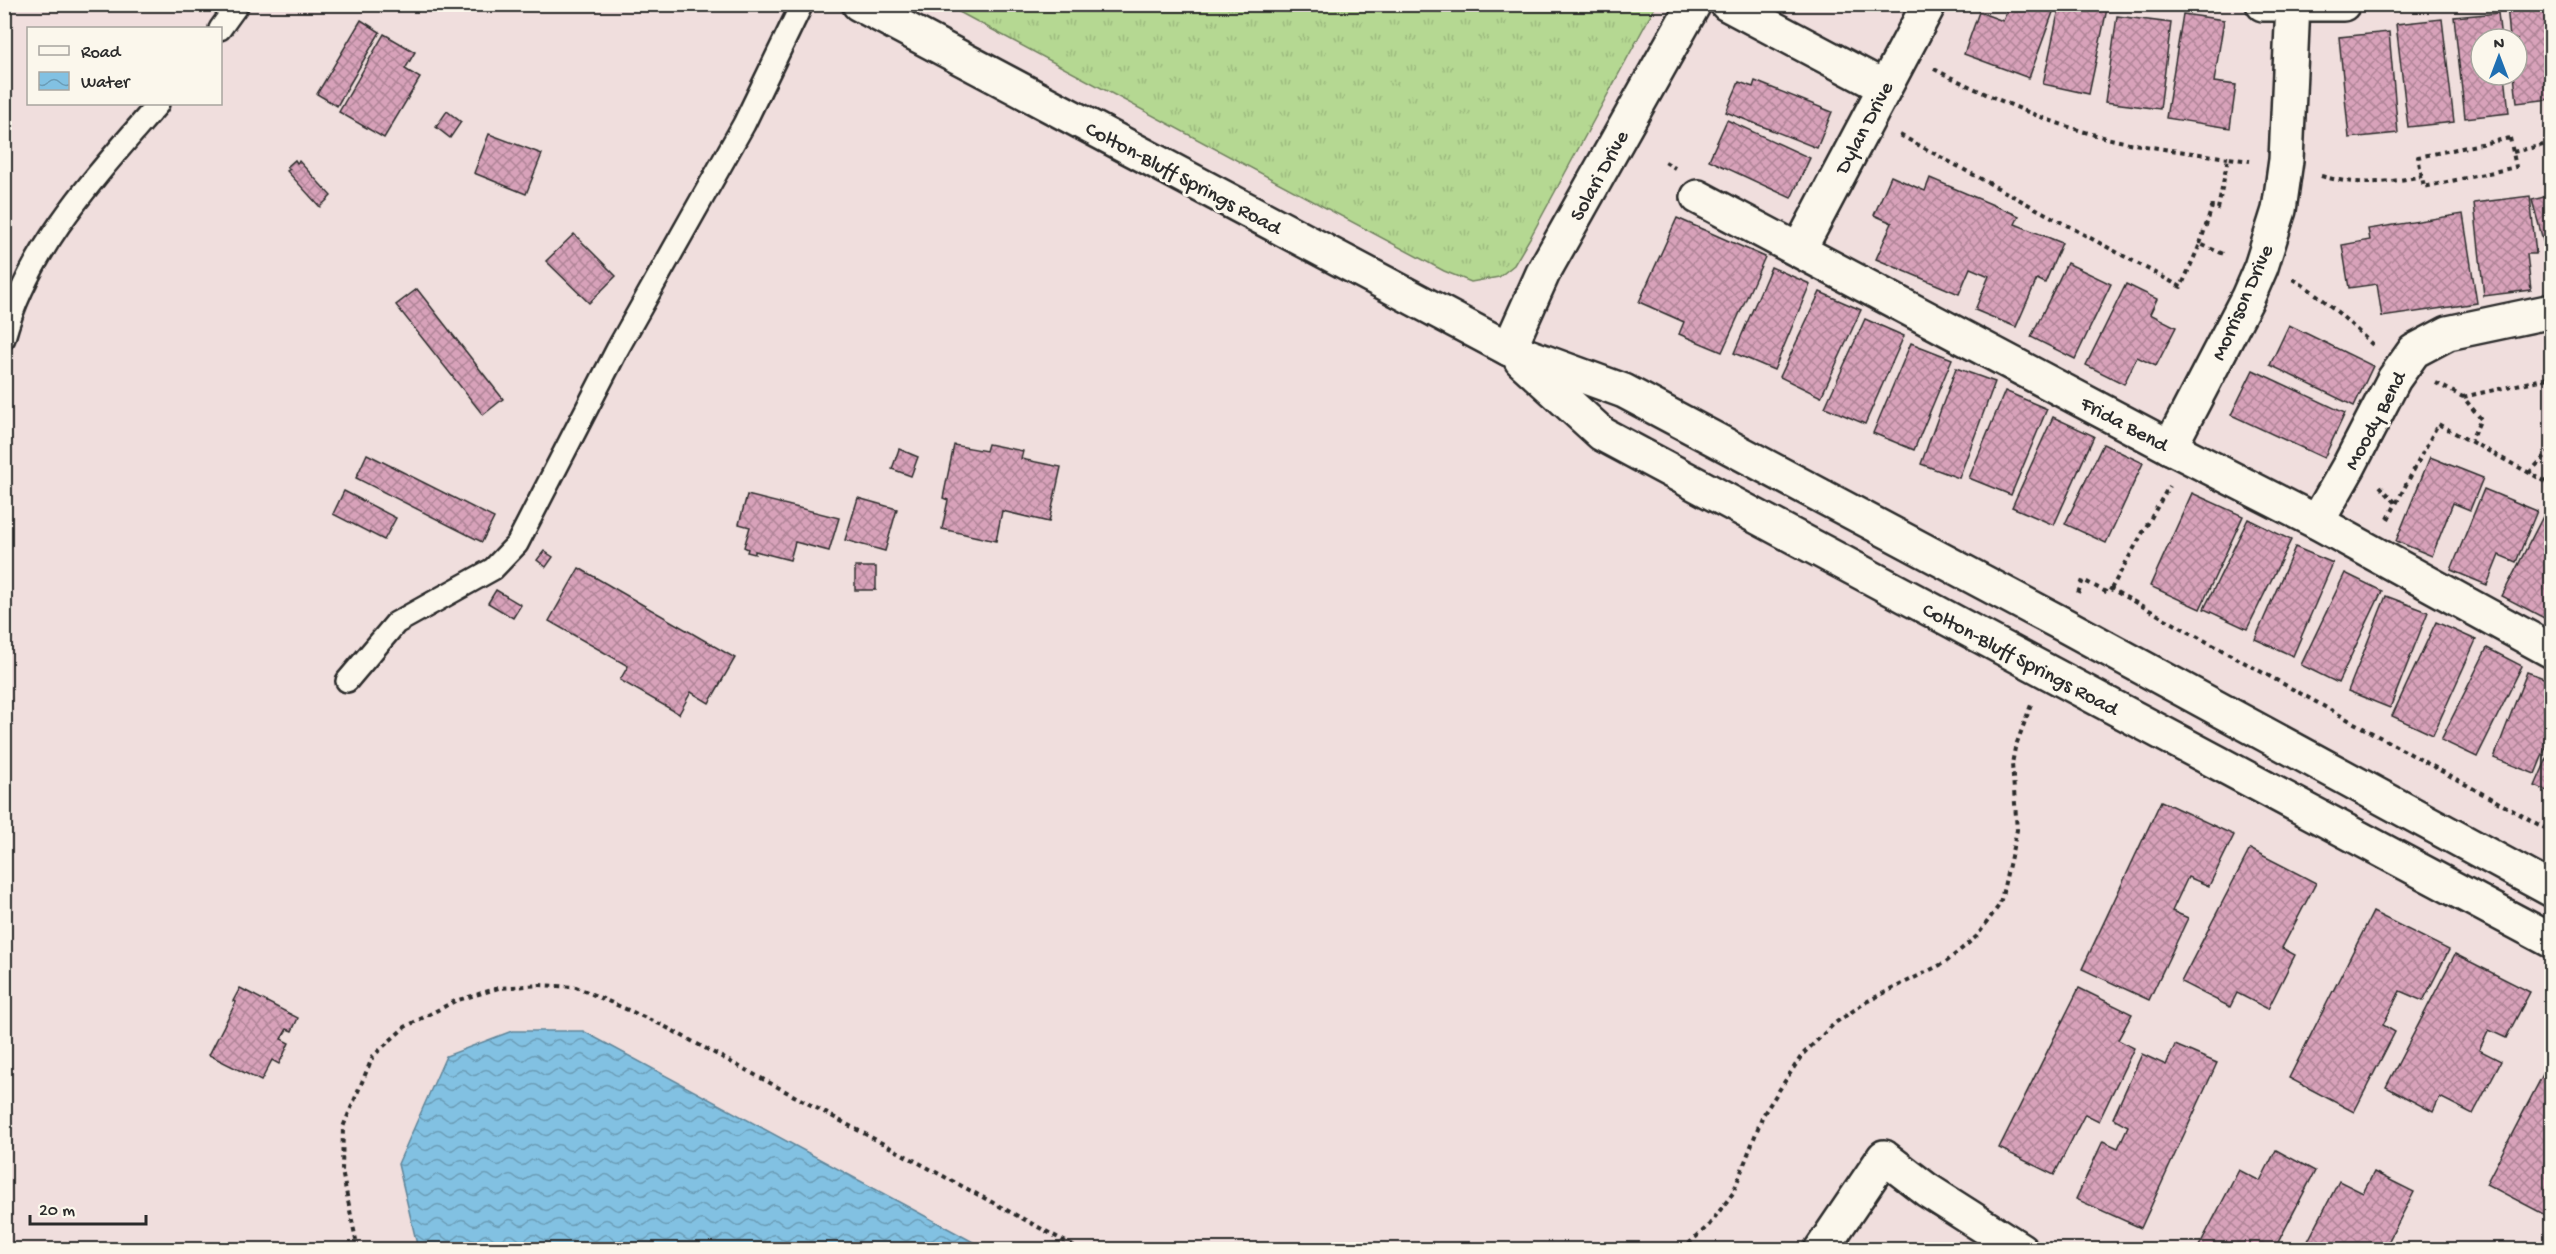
<svg xmlns="http://www.w3.org/2000/svg" width="2556" height="1254" font-family="'Gochi Hand',sans-serif">
<defs>
<pattern id="grass-tufts" width="24" height="20" patternUnits="userSpaceOnUse" patternTransform="scale(1.5)"><rect width="24" height="20" fill="#b5d892"/><path d="M3 7l-1-3M5 7V3M7 7l1-3M15 17l-1-3M17 17v-4M19 17l1-3" fill="none" stroke="#9cba7e"/></pattern>
<pattern id="water-waves" width="16" height="10" patternUnits="userSpaceOnUse" patternTransform="scale(1.5)"><rect width="16" height="10" fill="#82c1e2"/><path d="M0 5q4-4 8 0t8 0" fill="none" stroke="#6b9db7"/></pattern>
<pattern id="building-cross-hatch" width="8" height="8" patternUnits="userSpaceOnUse" patternTransform="scale(1.5)"><rect width="8" height="8" fill="#d8a2ba"/><path d="M0 0l8 8M0 8l8-8" fill="none" stroke="#af8497"/></pattern>
</defs>
<rect width="100%" height="100%" fill="#f0dedd"/>
<filter id="ink" filterUnits="userSpaceOnUse"><feTurbulence type="fractalNoise" baseFrequency=".0167" numOctaves="2"/><feDisplacementMap in="SourceGraphic" scale="12" xChannelSelector="R" yChannelSelector="G"/><feConvolveMatrix kernelMatrix="1 2 1 2 8 2 1 2 1" color-interpolation-filters="sRGB"/></filter>
<g filter="url(#ink)">
<polygon fill="url(#grass-tufts)" stroke="#70825e" stroke-width="1.5" points="946,5 1656,5 1530,238 1514,265 1499,277 1471,282 1444,271"/>
<polygon fill="url(#water-waves)" stroke="#5f8599" stroke-width="1.5" points="512,1031 583,1031 986,1249 418,1249 398,1164 446,1056"/>
<g fill="url(#building-cross-hatch)" stroke="#2b2b2b" stroke-width="1.5">
<polygon points="2010,4 2056,4 2029,78 1964,54 1979,12 2003,21"/>
<polygon points="2060,4 2108,4 2089,94 2043,84"/>
<polygon points="2507,4 2550,4 2552,99 2517,103 2514,75 2517,75 2517,39 2510,39"/>
<polygon points="2498,13 2501,39 2481,39 2481,75 2505,75 2509,113 2465,118 2454,17"/>
<polygon points="2183,14 2224,20 2214,82 2236,85 2230,128 2166,118"/>
<polygon points="2117,16 2171,23 2160,109 2105,102"/>
<polygon points="2442,19 2454,122 2408,127 2396,24"/>
<polygon points="361,20 380,32 337,106 317,94"/>
<polygon points="2389,32 2398,133 2349,138 2339,37"/>
<polygon points="384,34 415,52 405,69 420,78 384,138 339,112"/>
<polygon points="1755,81 1832,112 1817,148 1726,112 1739,82 1753,87"/>
<polygon points="447,111 461,122 450,138 436,127"/>
<polygon points="1727,120 1810,158 1791,198 1709,160"/>
<polygon points="489,134 542,154 526,194 474,173"/>
<polygon points="295,160 297,163 299,161 331,196 320,207 287,171 290,169 287,167"/>
<polygon points="1891,176 1925,191 1930,178 2019,216 2015,224 2062,243 2045,283 2037,279 2016,327 1975,310 1989,276 1970,268 1959,294 1876,259 1892,223 1874,215"/>
<polygon points="2552,195 2552,273 2532,200"/>
<polygon points="2530,196 2536,254 2527,254 2531,290 2484,296 2474,203"/>
<polygon points="2463,214 2477,303 2382,317 2377,284 2349,288 2342,245 2370,240 2368,229"/>
<polygon points="1677,218 1765,257 1722,352 1679,334 1684,322 1639,302"/>
<polygon points="574,234 616,276 589,303 546,261"/>
<polygon points="2067,263 2111,284 2075,359 2031,337"/>
<polygon points="1771,267 1810,284 1774,370 1734,353"/>
<polygon points="2126,284 2157,299 2150,314 2176,327 2156,366 2137,357 2124,384 2086,365"/>
<polygon points="417,289 503,399 483,415 396,305"/>
<polygon points="1820,292 1861,310 1821,397 1780,377"/>
<polygon points="1865,319 1904,336 1865,424 1825,407"/>
<polygon points="2289,325 2373,366 2354,406 2270,365"/>
<polygon points="1911,343 1952,359 1914,450 1873,433"/>
<polygon points="1956,368 1995,382 1959,478 1921,464"/>
<polygon points="2253,370 2345,413 2324,458 2231,415"/>
<polygon points="2005,391 2047,409 2011,495 1969,478"/>
<polygon points="2053,417 2094,436 2054,525 2012,507"/>
<polygon points="988,444 1023,451 1021,459 1061,467 1049,522 1002,511 996,541 942,529 948,500 943,498 954,445 986,451"/>
<polygon points="2103,444 2143,463 2106,543 2065,524"/>
<polygon points="899,449 918,457 911,476 892,469"/>
<polygon points="367,454 494,518 482,542 356,478"/>
<polygon points="2430,457 2483,478 2470,510 2453,503 2432,556 2396,541"/>
<polygon points="2484,489 2537,511 2516,562 2499,555 2487,585 2451,570"/>
<polygon points="344,491 396,518 384,540 333,514"/>
<polygon points="2192,493 2243,516 2200,609 2150,586"/>
<polygon points="747,495 839,518 829,551 795,542 790,560 755,551 755,554 747,552 748,549 744,547 750,527 739,524"/>
<polygon points="858,498 897,509 885,551 845,540"/>
<polygon points="2549,505 2552,506 2552,609 2546,619 2502,596"/>
<polygon points="2248,519 2291,540 2247,629 2204,609"/>
<polygon points="2295,547 2333,563 2293,656 2255,639"/>
<polygon points="544,551 553,557 546,567 537,560"/>
<rect x="855" y="567" width="21" height="23"/>
<polygon points="579,568 735,658 709,703 691,692 679,714 620,680 628,666 549,621"/>
<polygon points="2345,573 2382,591 2338,683 2301,665"/>
<polygon points="496,590 521,605 513,618 488,603"/>
<polygon points="2386,596 2428,612 2390,708 2348,691"/>
<polygon points="2436,622 2476,640 2433,735 2392,716"/>
<polygon points="2487,648 2522,666 2477,757 2441,740"/>
<polygon points="2527,672 2552,681 2552,732 2535,774 2494,758"/>
<polygon points="2552,747 2552,793 2535,786"/>
<polygon points="2161,801 2234,835 2209,886 2188,877 2172,911 2188,918 2149,1000 2082,969"/>
<polygon points="2250,849 2316,883 2282,948 2295,955 2268,1009 2237,993 2230,1007 2181,982"/>
<polygon points="2373,912 2449,950 2423,1001 2400,991 2383,1025 2395,1032 2354,1112 2289,1078"/>
<polygon points="2455,954 2530,992 2506,1038 2489,1030 2479,1050 2501,1061 2473,1114 2440,1097 2433,1112 2386,1087"/>
<polygon points="240,988 298,1018 292,1031 287,1029 281,1039 289,1043 279,1064 272,1060 261,1081 209,1055 236,1002 233,1001"/>
<polygon points="2079,988 2132,1014 2118,1040 2134,1048 2099,1121 2085,1114 2054,1175 1999,1148"/>
<polygon points="2175,1045 2217,1063 2141,1228 2076,1199 2103,1141 2118,1148 2128,1126 2113,1118 2142,1054 2166,1065"/>
<polygon points="2552,1057 2552,1217 2551,1218 2486,1184"/>
<polygon points="2276,1150 2315,1171 2274,1250 2197,1250 2239,1170 2260,1181"/>
<polygon points="2374,1172 2414,1192 2384,1250 2320,1250 2307,1243 2339,1181 2363,1193"/>
</g>
<g fill="none" stroke-linecap="round" stroke-linejoin="round">
<defs>
<g id="service">
<polyline points="220,29 238,4"/>
<path d="M4,338C29,246 98,174 158,104"/>
<polyline points="347,681 396,623 493,569 517,544 618,348 744,124 802,4"/>
</g>
<g id="minor">
<polyline points="1727,4 1884,87"/>
<polyline points="2263,4 2343,4"/>
<polyline points="1698,197 2170,447 2317,522 2552,651"/>
<polyline points="1799,250 1929,4"/>
<polyline points="1509,349 1543,273 1694,4"/>
<polyline points="2170,447 2248,297 2261,267 2279,210 2286,160 2293,4"/>
<polyline points="2317,522 2349,466 2394,379 2414,351 2448,333 2552,311"/>
<polyline points="1821,1250 1884,1157 1927,1190 2021,1250"/>
</g>
<g id="tertiary">
<polyline points="859,4 1509,349 1624,391 2066,626 2552,890"/>
<polyline points="1521,360 1602,434 2552,941"/>
</g>
</defs>
<use href="#service" stroke="#2b2b2b" stroke-width="26"/>
<use href="#minor" stroke="#2b2b2b" stroke-width="38"/>
<use href="#tertiary" stroke="#2b2b2b" stroke-width="38"/>
<g stroke="#2b2b2b" stroke-width="4" stroke-dasharray="4.5 4.5" stroke-linecap="butt">
<path d="M1934,69C1994,99 2058,128 2124,142C2158,149 2194,153 2228,158"/>
<polyline points="1900,135 2181,287 2200,244 2226,255"/>
<polygon points="2510,138 2516,167 2424,187 2418,157"/>
<polyline points="2513,152 2552,143"/>
<polyline points="1665,162 1675,168"/>
<path d="M2321,176C2356,186 2387,183 2422,176"/>
<polyline points="2200,244 2212,207 2218,209 2228,158 2250,161"/>
<path d="M2293,279C2323,296 2348,322 2373,345"/>
<polyline points="2436,383 2463,397 2481,419 2471,440"/>
<polyline points="2463,397 2552,377"/>
<polyline points="2529,473 2548,453 2552,452"/>
<polyline points="2380,486 2396,503"/>
<polyline points="2388,519 2438,424 2552,485"/>
<polyline points="2111,589 2169,486"/>
<polyline points="2078,593 2083,580 2108,593 2111,589 2552,832"/>
<polyline points="358,1250 342,1171 343,1127 373,1056 405,1027 455,1001 499,988 540,985 576,987 662,1025 1081,1250"/>
<polyline points="1682,1250 1709,1225 1733,1193 1763,1115 1802,1055 1835,1023 1866,1002 1946,962 1977,936 2000,904 2017,830 2012,764 2015,748 2031,705"/>
</g>
<use href="#service" stroke="#fbf7ec" stroke-width="21"/>
<use href="#minor" stroke="#fbf7ec" stroke-width="33"/>
<use href="#tertiary" stroke="#fbf7ec" stroke-width="33"/>
</g>
</g>
<g text-anchor="middle" stroke-width="6" stroke-linejoin="round" paint-order="stroke">
<g font-size="21" fill="#2b2b2b" stroke="#fbf7ec">
<text transform="translate(1863 127) rotate(-62)" y="7">Dylan Drive</text>
<text transform="translate(1598 175) rotate(-61)" y="7">Solari Drive</text>
<text transform="translate(1184 177) rotate(28)" y="7">Colton-Bluff Springs Road</text>
<text transform="translate(2241 302) rotate(-66)" y="7">Morrison Drive</text>
<text transform="translate(2374 420) rotate(-62)" y="7">Moody Bend</text>
<text transform="translate(2125 423) rotate(28)" y="7">Frida Bend</text>
<text transform="translate(2021 658) rotate(28)" y="7">Colton-Bluff Springs Road</text>
</g>
</g>
<rect width="2556" height="1254" fill="none" stroke="#fbf7ec" stroke-width="24"/>
<rect x="12" y="12" width="2532" height="1230" fill="none" stroke="#2b2b2b" stroke-width="2" filter="url(#ink)"/>
<rect x="27" y="27" width="195" height="78" fill="#fbf7ec" stroke="#a8a59f" stroke-width="1.5"/>
<rect x="39" y="46" width="30" height="9" fill="#fbf7ec" stroke="#a8a59f" stroke-width="1.5"/>
<text x="81" y="57" font-size="18" fill="#2b2b2b">Road</text>
<rect x="39" y="72" width="30" height="18" fill="url(#water-waves)" stroke="#a8a59f" stroke-width="1.5"/>
<text x="81" y="87" font-size="18" fill="#2b2b2b">Water</text>
<g transform="translate(2499 57)"><circle r="28" fill="#fbf7ec" stroke="#a8a59f" stroke-width="1.5"/>
<path d="M0-4.5L10 22L0 15L-10 22Z" fill="#1f6fb2"/>
<text y="-9" font-size="16" font-weight="bold" text-anchor="middle" fill="#2b2b2b">N</text>
</g>
<path d="M30 1215v9h116v-9" fill="none" stroke="#2b2b2b" stroke-width="3"/>
<text x="39" y="1215" font-size="18" fill="#2b2b2b" stroke="#fbf7ec" stroke-width="4.5" paint-order="stroke">20 m</text>
</svg>
